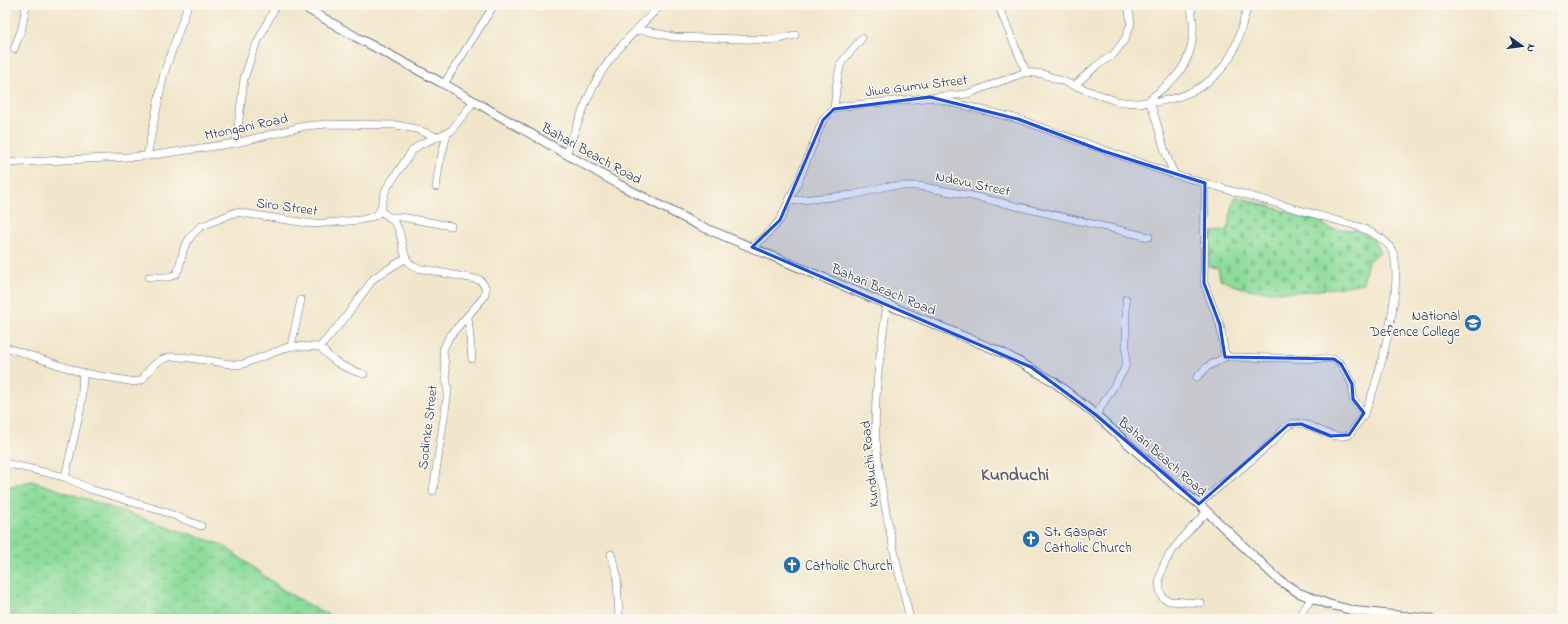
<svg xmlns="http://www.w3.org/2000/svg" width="1568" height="624" font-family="'Indie Flower',sans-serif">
<defs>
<pattern id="wetland-marsh" width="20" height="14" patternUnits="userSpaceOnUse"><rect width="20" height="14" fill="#8ddc9b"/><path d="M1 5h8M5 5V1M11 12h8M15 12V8" fill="none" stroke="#79bd88"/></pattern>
<pattern id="cemetery-stones" width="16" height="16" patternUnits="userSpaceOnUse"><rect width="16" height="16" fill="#8ddc9b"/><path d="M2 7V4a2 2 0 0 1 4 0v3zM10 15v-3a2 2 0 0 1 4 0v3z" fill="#79bd88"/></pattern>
</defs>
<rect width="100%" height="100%" fill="#fbf7ec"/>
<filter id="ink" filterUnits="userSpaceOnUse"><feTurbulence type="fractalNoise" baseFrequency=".025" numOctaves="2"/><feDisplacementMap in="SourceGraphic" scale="8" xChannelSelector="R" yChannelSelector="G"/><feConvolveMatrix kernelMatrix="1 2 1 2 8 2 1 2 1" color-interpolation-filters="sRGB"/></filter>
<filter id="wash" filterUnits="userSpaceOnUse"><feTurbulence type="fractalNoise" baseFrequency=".012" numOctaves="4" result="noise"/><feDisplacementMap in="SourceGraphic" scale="16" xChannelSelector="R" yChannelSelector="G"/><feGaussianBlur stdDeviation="0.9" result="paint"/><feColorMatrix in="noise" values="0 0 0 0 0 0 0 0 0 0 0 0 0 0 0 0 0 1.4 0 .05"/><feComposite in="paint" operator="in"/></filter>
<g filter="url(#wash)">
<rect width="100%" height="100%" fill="#f1e6cb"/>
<polygon fill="url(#wetland-marsh)" stroke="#54867c" points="32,481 223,545 286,592 336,619 5,619 5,487"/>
<path fill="url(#cemetery-stones)" stroke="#54867c" d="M1235,196L1319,221L1330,229L1357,230L1374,240L1380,252L1368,261L1363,283C1326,290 1287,296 1249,289C1239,288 1229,283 1220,279L1218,268L1208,266L1210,232L1227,231Z"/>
</g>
<g filter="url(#ink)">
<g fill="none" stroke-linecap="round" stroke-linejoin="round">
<defs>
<g id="minor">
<polyline points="998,5 1026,72"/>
<polyline points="635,31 647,31 674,37 774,40 795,35"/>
<polyline points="14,49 22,28 26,5"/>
<polyline points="444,84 494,5"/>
<polyline points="1075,85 1095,67 1114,54 1125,39 1131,23 1128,5"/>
<path d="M930,97L1018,119L1169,173L1360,227C1372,233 1388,239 1393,253C1404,283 1379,382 1365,412C1361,420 1354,428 1349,435C1328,441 1315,423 1296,423C1286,423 1279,435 1272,442C1249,463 1223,483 1199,504"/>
<path d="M1148,101C1158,91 1172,83 1180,71C1194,52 1196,27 1190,5"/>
<path d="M1143,102L1150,103C1160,127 1162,152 1175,175"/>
<polyline points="834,109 837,81 841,63 862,38"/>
<polyline points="236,143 244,79 253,51 276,5"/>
<path d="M566,154C575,131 583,107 594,85C609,55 637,29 661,5"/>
<polyline points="147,156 164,73 188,5"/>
<polyline points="5,163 147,156 236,143 305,126 327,124 397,125 416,129 437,137 451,131 474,101"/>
<polyline points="1205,183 1204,283 1220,325 1225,355 1230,357 1334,359 1341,364 1352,384 1353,399 1364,413"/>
<polyline points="436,187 439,166 447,134"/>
<polyline points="789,201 853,195 887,186 918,186 968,195 1149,237"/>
<path d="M380,211C387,215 394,220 398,228C404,241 401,263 417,268L480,280L486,288L484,297L449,337L443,350L448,391L433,491"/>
<polyline points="390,217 401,217 451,226"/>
<path d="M752,247L765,237L780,220L798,182L823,120L834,109L843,106L967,94L1026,72L1043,74L1116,101C1158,108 1207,96 1230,57C1240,42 1241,22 1249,5"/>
<polyline points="149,277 169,277 176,274 179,268 184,248 191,236 200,227 236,212 313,224 361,220 375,216 380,211 386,189 412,151 419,145 437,137"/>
<path d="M887,304C881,349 873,395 876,440C881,501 896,560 910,619"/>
<polyline points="468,317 472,359"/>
<polyline points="291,346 301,300"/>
<path d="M5,347L83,373L135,382L142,380C149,369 157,359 170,357C179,355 224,363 236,365L243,364L291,346L320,347L344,319L374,278L406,258"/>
<path d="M320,347C333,362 345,369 364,374"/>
<polyline points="1197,377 1207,367 1227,356"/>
<polyline points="1096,415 1124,370 1126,363 1126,299"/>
<polyline points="5,463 65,477 90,489 165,512 201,526"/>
<polyline points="65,477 81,407 83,373"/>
<polyline points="611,554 617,575 619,619"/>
<path d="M1201,603L1170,601L1163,598C1147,568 1188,532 1207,512"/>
<polyline points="1297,619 1311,599"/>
</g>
<polyline id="tertiary" points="301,5 356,37 444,84 620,185 698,225 1003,353 1053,381 1096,415 1173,484 1199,504 1279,580 1299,593 1328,604 1355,611 1430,619"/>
</defs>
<use href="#minor" stroke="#666f84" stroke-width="8"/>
<use href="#tertiary" stroke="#666f84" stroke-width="10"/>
<use href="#minor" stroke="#fff" stroke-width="7"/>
<use href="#tertiary" stroke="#fff" stroke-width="8"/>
</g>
</g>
<path fill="#1d4ed8" fill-opacity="0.2" stroke="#1d4ed8" stroke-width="3" stroke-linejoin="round" d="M930,97L1018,119L1103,151L1205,183L1204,283L1220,325L1225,357L1334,359L1341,364L1352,384L1353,399L1364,413L1349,435L1331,436L1301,424L1288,425L1199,504L1096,415L1031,367L752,247L780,220L823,120L834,109Z"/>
<defs>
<symbol id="school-disc" viewBox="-11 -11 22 22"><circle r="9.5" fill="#1f6fb2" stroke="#fbf7ec"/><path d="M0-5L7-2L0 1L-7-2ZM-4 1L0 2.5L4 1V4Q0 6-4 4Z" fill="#fff"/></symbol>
<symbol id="church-disc" viewBox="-11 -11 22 22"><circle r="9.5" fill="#1f6fb2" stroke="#fbf7ec"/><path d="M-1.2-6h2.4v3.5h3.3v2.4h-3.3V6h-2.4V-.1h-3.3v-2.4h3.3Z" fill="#fff"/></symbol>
</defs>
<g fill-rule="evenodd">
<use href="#school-disc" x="1463" y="313" width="20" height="20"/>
<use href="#church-disc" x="1021" y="529" width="20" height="20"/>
<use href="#church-disc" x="782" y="555" width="20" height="20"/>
</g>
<g text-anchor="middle" stroke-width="3" stroke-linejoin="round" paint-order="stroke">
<g font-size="14" fill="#1b2f5e" stroke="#fbf7ec">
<text transform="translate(916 85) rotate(-7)" y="5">Jiwe Gumu Street</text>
<text transform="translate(246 126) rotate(-12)" y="5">Mtongani Road</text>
<text transform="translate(592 153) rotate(29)" y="5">Bahari Beach Road</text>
<text transform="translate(973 183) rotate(12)" y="5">Ndevu Street</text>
<text transform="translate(287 206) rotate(8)" y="5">Siro Street</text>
<text transform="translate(884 289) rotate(23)" y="5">Bahari Beach Road</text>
<text transform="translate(427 427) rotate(-83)" y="5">Sodinke Street</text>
<text transform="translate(1163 456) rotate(41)" y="5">Bahari Beach Road</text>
<text transform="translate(869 464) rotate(-96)" y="5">Kunduchi Road</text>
</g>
<g font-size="14" fill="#1b2f5e" stroke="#fbf7ec" text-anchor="start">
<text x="1460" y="320" text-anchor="end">National<tspan x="1460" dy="16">Defence College</tspan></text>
<text x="1044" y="536">St. Gaspar<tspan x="1044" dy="16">Catholic Church</tspan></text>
<text x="805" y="570">Catholic Church</text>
</g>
<g font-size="18" font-weight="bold" fill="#5b5a6e" stroke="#fbf7ec">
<text x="1015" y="480">Kunduchi</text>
</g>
</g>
<rect width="1568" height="624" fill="none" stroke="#fbf7ec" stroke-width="20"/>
<g transform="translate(1522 46) rotate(104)" stroke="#fbf7ec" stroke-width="3" paint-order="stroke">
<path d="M0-3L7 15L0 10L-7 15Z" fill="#1b2f5e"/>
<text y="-6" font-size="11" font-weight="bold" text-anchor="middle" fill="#1b2f5e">N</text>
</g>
</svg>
